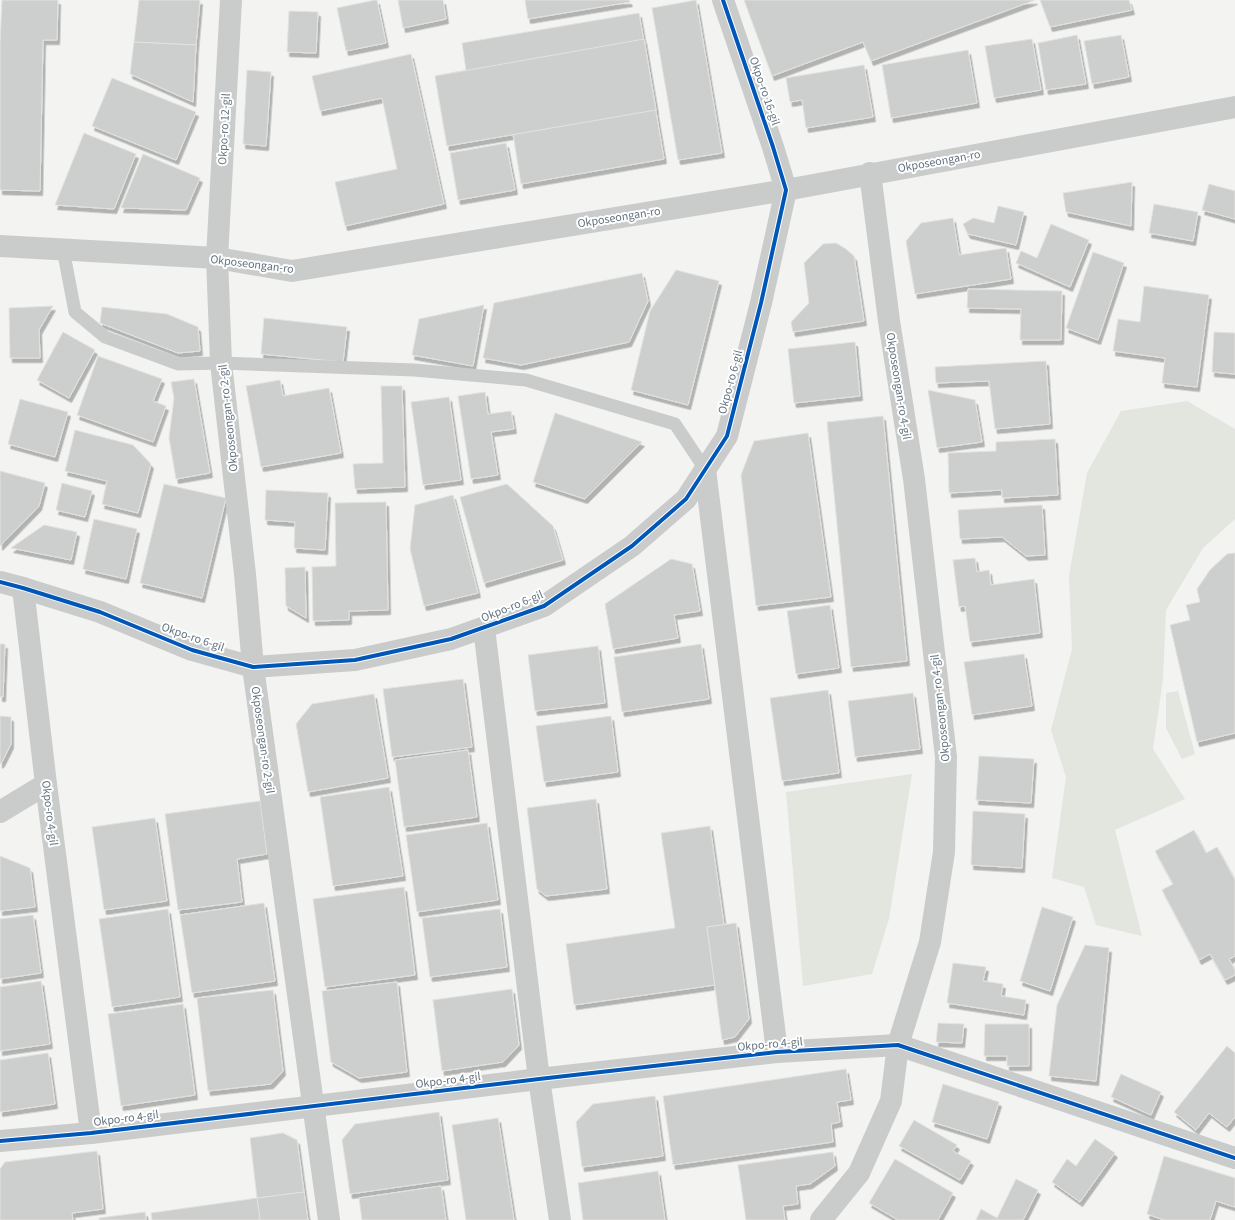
<svg xmlns="http://www.w3.org/2000/svg" width="1235" height="1220" font-family="'Source Sans 3',sans-serif">
<defs>
<filter id="shadow"><feDropShadow dx="2.5" dy="4.5" stdDeviation="0" flood-color="#0004"/></filter>
</defs>
<rect width="100%" height="100%" fill="#f3f3f1"/>
<g fill="#e2e6df">
<polygon points="1187,401 1235,429 1235,519 1203,548 1166,610 1163,679 1153,749 1185,799 1115,830 1142,936 1096,925 1084,887 1052,878 1066,777 1051,730 1072,649 1069,576 1087,473 1121,411"/>
<polygon points="1178,691 1195,754 1182,759 1166,728 1166,693"/>
<polygon points="912,774 889,919 872,974 803,986 786,792"/>
</g>
<g fill="#cdcece" stroke="#e2e2e1" filter="url(#shadow)">
<polygon points="2,0 58,0 57,40 43,40 40,191 0,190 0,43"/>
<polygon points="139,0 200,0 196,45 134,42"/>
<polygon points="375,0 377,0 386,43 346,51 337,8"/>
<polygon points="398,0 443,0 446,19 403,28"/>
<polygon points="525,0 629,0 630,2 528,19"/>
<polygon points="696,0 722,153 678,160 652,8"/>
<polygon points="744,0 1035,0 871,61 863,42 772,76"/>
<polygon points="1040,0 1129,0 1132,10 1050,27"/>
<polygon points="289,11 318,12 316,53 287,52"/>
<polygon points="639,13 664,159 521,184 513,134 447,146 435,76 466,70 462,43"/>
<polygon points="1077,35 1086,84 1046,90 1038,43"/>
<polygon points="1121,35 1129,77 1092,84 1084,41"/>
<polygon points="644,39 656,110 447,146 435,76"/>
<polygon points="1032,39 1041,90 994,98 985,46"/>
<polygon points="134,42 196,45 193,102 130,74"/>
<polygon points="968,50 977,103 891,118 882,65"/>
<polygon points="411,54 444,204 345,226 335,182 397,169 382,98 320,111 312,76"/>
<polygon points="864,65 873,117 806,128 802,100 790,102 786,78"/>
<polygon points="247,70 271,72 266,146 243,144"/>
<polygon points="112,78 196,112 176,160 92,126"/>
<polygon points="84,133 136,154 114,209 55,205"/>
<polygon points="506,143 515,190 458,200 450,153"/>
<polygon points="143,154 200,178 186,210 121,208"/>
<polygon points="1132,182 1131,226 1066,212 1063,193"/>
<polygon points="1209,184 1235,191 1235,219 1202,210"/>
<polygon points="1154,204 1198,212 1193,241 1149,233"/>
<polygon points="998,206 1024,212 1016,245 968,234 963,224 973,218 994,223"/>
<polygon points="953,218 959,255 1006,248 1011,279 915,294 906,241 921,223"/>
<polygon points="1051,224 1089,240 1070,287 1016,263 1021,251 1037,258"/>
<polygon points="836,243 846,249 854,256 864,321 793,332 791,322 809,303 804,263 823,244"/>
<polygon points="1093,252 1124,263 1098,340 1066,328"/>
<polygon points="676,270 719,281 688,405 631,390 650,311"/>
<polygon points="642,273 648,301 629,342 521,365 483,358 494,303"/>
<polygon points="1144,286 1209,295 1197,387 1162,383 1165,358 1113,351 1118,319 1140,322"/>
<polygon points="968,289 1062,291 1061,340 1020,340 1021,309 967,308"/>
<polygon points="484,305 473,366 412,355 419,319"/>
<polygon points="53,306 39,330 40,358 10,358 9,308"/>
<polygon points="102,307 167,314 198,327 200,351 178,353 100,323"/>
<polygon points="264,318 347,327 343,362 261,354"/>
<polygon points="63,332 95,350 69,398 37,380"/>
<polygon points="1214,332 1235,333 1235,374 1212,372"/>
<polygon points="855,342 860,396 794,403 788,349"/>
<polygon points="98,356 162,379 153,401 166,406 153,442 77,415"/>
<polygon points="1046,361 1050,424 995,429 989,381 936,383 935,367"/>
<polygon points="194,379 210,473 176,479 169,438 174,398 171,382"/>
<polygon points="280,380 283,396 329,388 341,453 261,467 246,386"/>
<polygon points="381,386 402,386 405,487 355,489 353,464 383,463"/>
<polygon points="928,390 975,400 982,442 937,448"/>
<polygon points="485,392 488,414 511,411 514,429 491,432 498,475 471,479 458,396"/>
<polygon points="449,397 461,480 423,485 411,402"/>
<polygon points="20,399 68,412 55,457 8,444"/>
<polygon points="555,413 642,442 585,499 533,482"/>
<polygon points="883,416 907,661 851,667 827,422"/>
<polygon points="75,430 133,445 151,464 138,513 102,504 107,481 65,471"/>
<polygon points="808,433 831,597 756,606 741,475 754,441"/>
<polygon points="1055,439 1058,495 1002,498 1002,490 949,493 948,453 996,451 996,442"/>
<polygon points="0,471 45,483 39,506 0,546"/>
<polygon points="62,483 92,491 85,517 56,510"/>
<polygon points="164,484 226,498 202,598 140,583"/>
<polygon points="507,484 553,526 563,560 484,583 460,497"/>
<polygon points="266,490 328,493 325,550 294,548 295,522 265,520"/>
<polygon points="453,495 478,593 424,606 410,549 415,505"/>
<polygon points="386,502 388,610 349,611 349,620 313,621 312,567 336,566 335,503"/>
<polygon points="1042,505 1045,555 1026,556 1002,537 960,539 958,510"/>
<polygon points="94,519 137,529 126,579 83,569"/>
<polygon points="44,525 77,532 71,560 11,548"/>
<polygon points="1235,553 1235,733 1197,742 1170,625 1190,620 1186,605 1200,602 1197,589 1210,570 1227,554"/>
<polygon points="975,558 977,572 989,570 991,585 1034,579 1040,633 970,642 965,606 959,607 953,560"/>
<polygon points="671,559 692,564 700,611 674,615 678,638 613,649 605,604"/>
<polygon points="305,567 306,618 286,606 285,568"/>
<polygon points="830,605 839,668 796,674 787,611"/>
<polygon points="0,644 5,644 3,697 0,697"/>
<polygon points="701,644 709,699 622,712 614,657"/>
<polygon points="598,646 605,703 535,711 528,655"/>
<polygon points="1024,654 1032,706 972,715 964,662"/>
<polygon points="463,679 472,747 392,757 383,689"/>
<polygon points="828,690 839,773 782,781 770,698"/>
<polygon points="913,693 920,749 855,757 848,701"/>
<polygon points="374,694 388,778 308,792 296,724 312,704"/>
<polygon points="0,716 11,717 11,744 2,762 0,764"/>
<polygon points="611,716 618,772 544,782 536,726"/>
<polygon points="468,750 477,817 404,827 395,760"/>
<polygon points="979,756 1034,759 1031,803 976,800"/>
<polygon points="389,787 403,876 333,886 320,797"/>
<polygon points="596,799 607,889 546,896 537,889 527,808"/>
<polygon points="260,801 267,854 237,859 242,902 178,910 165,814"/>
<polygon points="973,811 1025,814 1022,868 971,865"/>
<polygon points="155,818 167,901 104,910 92,827"/>
<polygon points="487,823 498,900 417,912 406,835"/>
<polygon points="710,826 724,925 707,927 715,985 574,1005 566,944 675,928 661,833"/>
<polygon points="1194,830 1206,853 1217,847 1235,880 1235,956 1229,959 1235,970 1235,975 1225,980 1210,954 1199,960 1162,890 1173,884 1155,851"/>
<polygon points="0,856 30,868 35,907 0,911"/>
<polygon points="404,887 415,975 325,987 313,899"/>
<polygon points="264,903 275,981 192,993 180,915"/>
<polygon points="1042,907 1073,917 1050,991 1020,981"/>
<polygon points="168,909 180,997 112,1007 99,919"/>
<polygon points="500,909 507,967 430,977 422,918"/>
<polygon points="33,915 41,973 0,979 0,919"/>
<polygon points="736,923 749,1019 735,1037 722,1040 707,927"/>
<polygon points="1085,945 1109,948 1096,1081 1049,1076 1057,1005"/>
<polygon points="953,963 986,967 983,981 1003,984 1001,996 1026,1000 1024,1015 947,1003"/>
<polygon points="41,981 50,1044 0,1051 0,987"/>
<polygon points="397,982 407,1072 359,1078 331,1062 322,991"/>
<polygon points="512,989 519,1045 503,1062 442,1071 433,1000"/>
<polygon points="273,990 283,1071 271,1084 208,1091 197,998"/>
<polygon points="183,1004 195,1095 121,1106 108,1014"/>
<polygon points="938,1023 964,1024 962,1043 936,1042"/>
<polygon points="985,1024 1029,1024 1029,1066 1007,1066 1007,1056 984,1056"/>
<polygon points="1227,1046 1235,1053 1235,1117 1227,1127 1209,1113 1196,1130 1174,1112"/>
<polygon points="48,1053 55,1104 0,1112 0,1060"/>
<polygon points="846,1069 851,1100 837,1102 840,1122 831,1124 833,1142 673,1165 663,1096"/>
<polygon points="1121,1074 1161,1092 1151,1115 1111,1097"/>
<polygon points="943,1084 999,1102 987,1139 932,1122"/>
<polygon points="655,1096 663,1156 582,1167 576,1122 593,1104"/>
<polygon points="439,1112 448,1180 350,1194 342,1140 355,1124"/>
<polygon points="498,1118 514,1220 466,1220 452,1125"/>
<polygon points="914,1120 957,1145 953,1151 971,1161 960,1180 899,1146"/>
<polygon points="283,1133 297,1140 304,1192 257,1198 250,1138"/>
<polygon points="1095,1139 1115,1153 1080,1202 1052,1182 1067,1159 1076,1166"/>
<polygon points="97,1151 103,1209 72,1213 73,1220 0,1220 0,1169 5,1162"/>
<polygon points="833,1152 835,1166 810,1184 796,1186 798,1204 783,1206 785,1220 746,1220 738,1165"/>
<polygon points="1164,1156 1235,1178 1235,1207 1216,1201 1210,1220 1164,1220 1147,1214"/>
<polygon points="895,1159 953,1193 938,1220 898,1220 869,1203"/>
<polygon points="658,1171 665,1220 583,1220 578,1183"/>
<polygon points="1016,1179 1038,1190 1023,1220 976,1220 981,1209 997,1218"/>
<polygon points="441,1186 446,1220 362,1220 359,1198"/>
<polygon points="304,1192 308,1220 260,1220 257,1198"/>
<polygon points="257,1198 260,1220 152,1220 151,1213"/>
<polygon points="145,1212 146,1220 99,1220 99,1218"/>
</g>
<g fill="none" stroke-linecap="round" stroke-linejoin="round">
<polyline stroke="#cacccc" stroke-width="13" points="63,249 75,312 105,337 178,364 221,363 414,370 526,380 675,424 705,469"/>
<g stroke="#cacccc" stroke-width="22">
<polyline points="231,0 217,258 221,363 245,574 253,667 329,1220"/>
<polyline points="705,469 777,1052"/>
<polyline points="0,582 23,588 100,612 192,650 253,667 355,660 451,639 544,606 632,546 686,499 727,436 761,303 786,190 773,147 723,0"/>
<polyline points="23,588 46,784 91,1133"/>
<polyline points="484,628 539,1079 560,1220"/>
<polyline points="0,812 46,784"/>
<polyline points="0,1141 91,1133 539,1079 777,1052 898,1045 1235,1158"/>
<polyline points="821,1220 859,1173 891,1101 898,1045 930,942 944,852 946,757 914,479 889,321 870,173"/>
</g>
<polyline stroke="#cacccc" stroke-width="22" points="0,246 217,258 292,271 786,190 1235,107"/>
<defs>
<g id="cycleway">
<polyline points="0,582 23,588 100,612 192,650 253,667 355,660 451,639 544,606 632,546 686,499 727,436 761,303 786,190 773,147 723,0"/>
<polyline points="0,1141 91,1133 539,1079 777,1052 898,1045 1235,1158"/>
</g>
</defs>
<use href="#cycleway" stroke="#fff" stroke-width="6"/>
<use href="#cycleway" stroke="#0057b8" stroke-width="4"/>
</g>
<g text-anchor="middle" stroke-width="4" stroke-linejoin="round" paint-order="stroke">
<g font-size="12" fill="#637381" stroke="#fff">
<text transform="translate(765 91) rotate(71)" y="4">Okpo-ro 16-gil</text>
<text transform="translate(224 129) rotate(-87)" y="4">Okpo-ro 12-gil</text>
<text transform="translate(939 161) rotate(-10)" y="4">Okposeongan-ro</text>
<text transform="translate(619 217) rotate(-9)" y="4">Okposeongan-ro</text>
<text transform="translate(252 264) rotate(7)" y="4">Okposeongan-ro</text>
<text transform="translate(730 382) rotate(-75)" y="4">Okpo-ro 6-gil</text>
<text transform="translate(899 386) rotate(81)" y="4">Okposeongan-ro 4-gil</text>
<text transform="translate(228 418) rotate(-96)" y="4">Okposeongan-ro 2-gil</text>
<text transform="translate(512 606) rotate(-22)" y="4">Okpo-ro 6-gil</text>
<text transform="translate(193 637) rotate(19)" y="4">Okpo-ro 6-gil</text>
<text transform="translate(940 708) rotate(-96)" y="4">Okposeongan-ro 4-gil</text>
<text transform="translate(263 740) rotate(82)" y="4">Okposeongan-ro 2-gil</text>
<text transform="translate(50 813) rotate(83)" y="4">Okpo-ro 4-gil</text>
<text transform="translate(770 1044) rotate(-5)" y="4">Okpo-ro 4-gil</text>
<text transform="translate(448 1080) rotate(-7)" y="4">Okpo-ro 4-gil</text>
<text transform="translate(126 1118) rotate(-7)" y="4">Okpo-ro 4-gil</text>
</g>
</g>
</svg>
